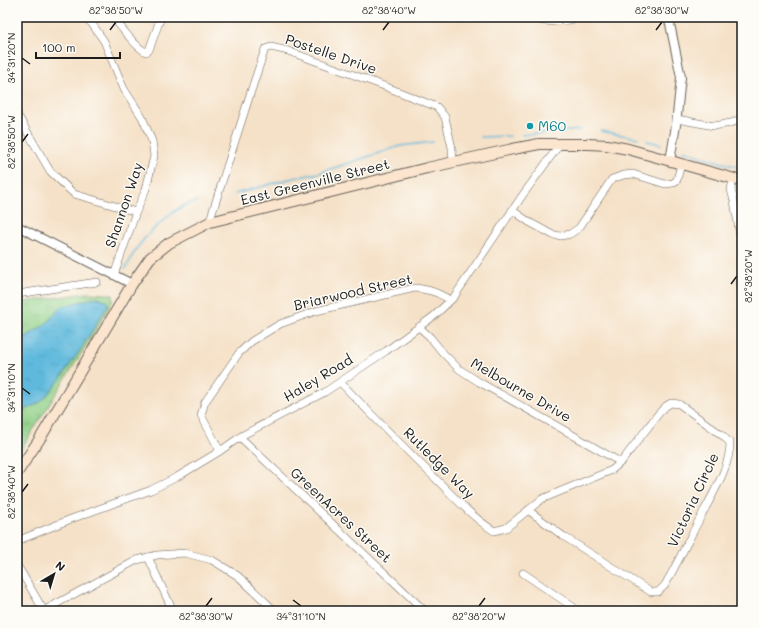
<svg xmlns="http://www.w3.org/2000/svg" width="759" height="628" font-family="Mali,sans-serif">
<defs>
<pattern id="park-tufts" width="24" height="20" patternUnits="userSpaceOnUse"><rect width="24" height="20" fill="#90d087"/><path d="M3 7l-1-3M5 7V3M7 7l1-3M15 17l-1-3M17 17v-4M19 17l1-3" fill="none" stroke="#7cb274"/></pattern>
<pattern id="water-ripples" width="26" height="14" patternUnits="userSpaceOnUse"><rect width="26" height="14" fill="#5fb9dd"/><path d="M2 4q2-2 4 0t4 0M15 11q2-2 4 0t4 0" fill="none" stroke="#529ebd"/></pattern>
</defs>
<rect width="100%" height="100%" fill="#fdfcf7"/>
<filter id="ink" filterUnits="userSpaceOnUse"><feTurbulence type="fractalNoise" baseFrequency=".025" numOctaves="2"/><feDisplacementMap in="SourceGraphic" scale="8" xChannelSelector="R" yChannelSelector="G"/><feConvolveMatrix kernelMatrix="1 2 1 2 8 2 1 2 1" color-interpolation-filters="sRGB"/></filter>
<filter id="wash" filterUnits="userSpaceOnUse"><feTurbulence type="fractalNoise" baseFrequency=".012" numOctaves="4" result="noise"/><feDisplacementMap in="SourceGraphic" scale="16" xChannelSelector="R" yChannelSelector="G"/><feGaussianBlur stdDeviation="0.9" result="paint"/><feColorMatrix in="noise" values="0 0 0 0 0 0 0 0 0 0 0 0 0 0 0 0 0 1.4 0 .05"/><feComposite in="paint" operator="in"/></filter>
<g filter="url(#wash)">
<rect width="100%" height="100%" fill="#f5e1c7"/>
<polygon fill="url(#park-tufts)" stroke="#567652" points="87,293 108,294 113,295 113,300 99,325 25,443 17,458 17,303"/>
<polygon fill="url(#water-ripples)" stroke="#3e6a7c" points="97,297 107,301 108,305 82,347 59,381 42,401 29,408 17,413 18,342 46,324 61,307"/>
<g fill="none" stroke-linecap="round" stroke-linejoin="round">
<g stroke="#5fb9dd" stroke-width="1.5">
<polyline points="601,131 638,138"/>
<polyline points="522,135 580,130"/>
<polyline points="480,137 510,136"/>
<polyline points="647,141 661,144"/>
<polyline points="683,150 719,162 742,168"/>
<polyline points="235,194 289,179 319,173 400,146 433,142"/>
<path d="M125,269C129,263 132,256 136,250C144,236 171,212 185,205C189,204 194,203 197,201"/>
</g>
</g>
</g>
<g filter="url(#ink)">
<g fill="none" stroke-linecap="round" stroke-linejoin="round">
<defs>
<g id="minor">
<polyline points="85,17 92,24 104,41 124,89 142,117 152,141 154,156 146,189 136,212 114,275"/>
<path d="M113,17C120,26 136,48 146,52L149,50L161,17"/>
<path d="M531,17C534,18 537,20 540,20C549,23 570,21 579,17"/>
<polyline points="17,114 50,171 74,194 136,212"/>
<polyline points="677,119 714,126 731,123 742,119"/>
<polyline points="733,179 731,190 734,201 740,236 741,253 740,282 742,297"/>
<polyline points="512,210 529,222 553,235 561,236 570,234 579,228 612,179 624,175 633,174 665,184 673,183 677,180 681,164"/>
<polyline points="209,223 253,85 265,49 271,47 288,51 384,86 437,107 445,117 452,148 453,162"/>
<polyline points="17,295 24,293 97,282"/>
<polyline points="419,327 430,337 443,353 459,369 479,382 557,426 620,462"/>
<path d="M340,382C372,415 404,448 437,480C455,498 472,517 494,531L506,528L542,499L612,470L622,461L659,413L666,406L671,403L679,404L711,427L723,436L730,443C730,465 715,490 705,509C693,531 682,554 670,576L665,585L658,592H651L563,536L528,510"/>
<polyline points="240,437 425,611"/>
<path d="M220,451L201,415L205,402L239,353L252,341L280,324L316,311L415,288C430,290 437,292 450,300"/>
<polyline points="17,541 71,519 151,490 177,477 220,451 243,435 325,392 386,351 434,316 454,297 522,196 560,144"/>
<polyline points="148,557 167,598 173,611"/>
<polyline points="17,565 44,611"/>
<polyline points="523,573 579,611"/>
<polyline points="43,611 137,560 157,555 185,553 212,560 238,576 275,611"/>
</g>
<g id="tertiary">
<polyline points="667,17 670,24 681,77 676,125 670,161"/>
<polyline points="17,226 132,284"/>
</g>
<polyline id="secondary" points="17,473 41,437 132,284 150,258 169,243 210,222 427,168 513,149 539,144 589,144 607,145 628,149 742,181"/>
</defs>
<use href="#minor" stroke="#686158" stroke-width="8"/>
<use href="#tertiary" stroke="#686158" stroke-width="10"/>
<use href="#secondary" stroke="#686158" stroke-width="12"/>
<use href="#minor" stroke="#fff" stroke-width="7"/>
<use href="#tertiary" stroke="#fff" stroke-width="8"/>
<use href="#secondary" stroke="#fbe5cf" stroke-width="10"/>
</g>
</g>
<path fill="none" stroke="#1c1c1c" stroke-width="1.5" d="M110,30L116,22M383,30L389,22M656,30L662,22M22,58L30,64M22,142L28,134M731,284L737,276M22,388L30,394M22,492L28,484M293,600L301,606M206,606L212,598M479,606L485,598"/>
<circle fill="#0f9aa8" stroke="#fdfcf7" stroke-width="1.5" cx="530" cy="126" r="4"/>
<g text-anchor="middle" stroke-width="3" stroke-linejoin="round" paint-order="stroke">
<g font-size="14" fill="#1c1c1c" stroke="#fdfcf7">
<text transform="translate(331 54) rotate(19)" y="5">Postelle Drive</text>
<text transform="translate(315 182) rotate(-14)" y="5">East Greenville Street</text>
<text transform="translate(124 205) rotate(-71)" y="5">Shannon Way</text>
<text transform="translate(353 292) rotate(-13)" y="5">Briarwood Street</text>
<text transform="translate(318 378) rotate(-31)" y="5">Haley Road</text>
<text transform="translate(521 390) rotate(30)" y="5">Melbourne Drive</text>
<text transform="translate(439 463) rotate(45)" y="5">Rutledge Way</text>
<text transform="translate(693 500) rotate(-65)" y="5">Victoria Circle</text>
<text transform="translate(341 515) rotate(43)" y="5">GreenAcres Street</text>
</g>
<g font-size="14" fill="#0d838f" stroke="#fdfcf7" text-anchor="start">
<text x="538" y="131">M60</text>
</g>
</g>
<rect width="759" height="628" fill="none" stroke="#fdfcf7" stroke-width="44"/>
<g transform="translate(54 574) rotate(38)" stroke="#fdfcf7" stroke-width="3" paint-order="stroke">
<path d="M0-3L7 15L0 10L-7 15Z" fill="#1c1c1c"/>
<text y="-6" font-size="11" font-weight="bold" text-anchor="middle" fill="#1c1c1c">N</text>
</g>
<path d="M36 52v6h84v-6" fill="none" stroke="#1c1c1c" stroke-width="2"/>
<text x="42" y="52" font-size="12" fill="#1c1c1c" stroke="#fdfcf7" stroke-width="3" paint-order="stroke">100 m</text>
<rect x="22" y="22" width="715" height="584" fill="none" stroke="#1c1c1c" stroke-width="1.5"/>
<g font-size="10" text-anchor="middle" fill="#1c1c1c">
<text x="116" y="14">82°38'50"W</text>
<text x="389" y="14">82°38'40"W</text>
<text x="662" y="14">82°38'30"W</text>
<text transform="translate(11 58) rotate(-90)" y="4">34°31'20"N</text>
<text transform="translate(11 142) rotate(-90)" y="4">82°38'50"W</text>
<text transform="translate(748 276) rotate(-90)" y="4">82°38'20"W</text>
<text transform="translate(11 388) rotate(-90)" y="4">34°31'10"N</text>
<text transform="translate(11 492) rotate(-90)" y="4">82°38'40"W</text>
<text x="206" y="620">82°38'30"W</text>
<text x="301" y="620">34°31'10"N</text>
<text x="479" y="620">82°38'20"W</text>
</g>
</svg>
